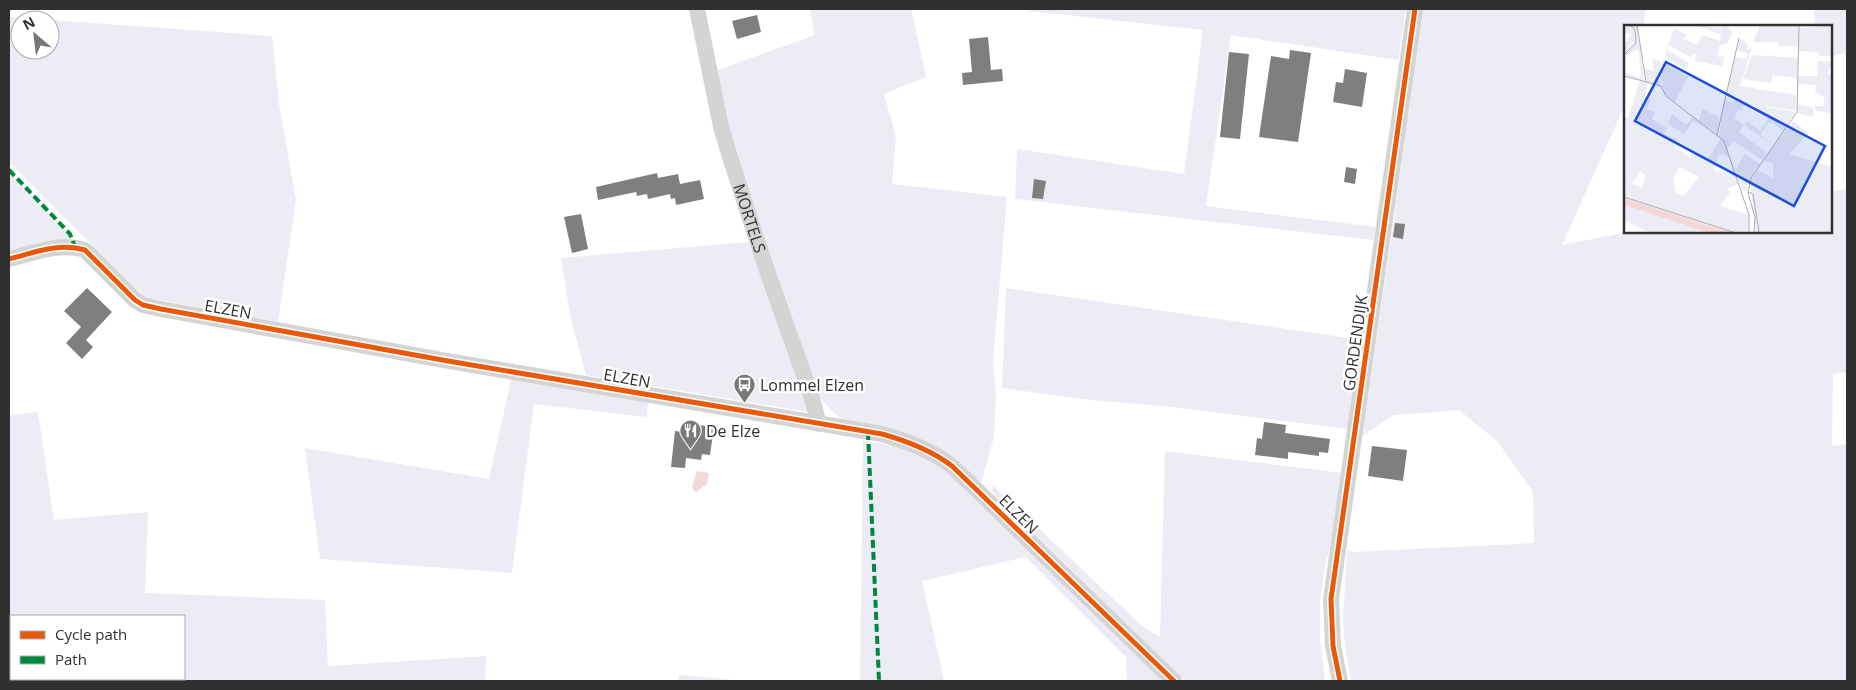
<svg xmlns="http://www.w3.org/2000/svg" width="1856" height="690" font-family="'Open Sans',sans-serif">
<rect width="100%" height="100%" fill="#fff"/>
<g fill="#ececf5" fill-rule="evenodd">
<path d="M810,9H911L926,77L884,94L896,137L892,184L1007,197L993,362L996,396L994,437L981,483L849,423C833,414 823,403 813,388L725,127L715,71L815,35Z"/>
<polygon points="1028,9 1406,9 1398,60 1231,35 1206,206 1376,227 1373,240 1015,199 1017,149 1184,174 1203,30 1029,11"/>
<polygon points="1422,9 1646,9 1644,26 1625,26 1625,105 1562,245 1633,231 1830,231 1830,192 1847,189 1847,372 1833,374 1832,446 1847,444 1847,681 1351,681 1345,646 1343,619 1347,550 1355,552 1534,543 1533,492 1498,442 1459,410 1394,415 1362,436 1391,241"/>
<polygon points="1814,9 1847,9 1847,53 1830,57 1830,26 1815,26"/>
<path d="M9,17L272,36L279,104L296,200L278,322L144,297L9,162ZM20,20H50V50H20Z"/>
<polygon points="9,173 72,239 9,253"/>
<polygon points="750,242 814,413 586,375 570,315 561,258"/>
<polygon points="1006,288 1362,340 1349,429 1172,407 1090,400 1002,388"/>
<polygon points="512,376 648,400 647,417 534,404 512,573 320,559 305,448 489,479"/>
<path d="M38,412L54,520L148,512L145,593L325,600L328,666L486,656L485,681H9V415ZM11,616H184V679H11Z"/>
<path d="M863,441C892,444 917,451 942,465L1165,681H1127L1126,657L1026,557L922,581L944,681H860Z"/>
<polygon points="1165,451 1343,473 1333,538 1325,565 1320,601 1320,640 1325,681 1185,681 992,492 993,485 1142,626 1160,637"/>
<polygon points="679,675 746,681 679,681"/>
</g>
<polygon fill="#f3d8da" points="697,471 709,473 707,484 696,492 694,491 692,487"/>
<g fill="#7f7f7f">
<polygon points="757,15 761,32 737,39 732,21"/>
<polygon points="988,37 991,70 1002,69 1003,81 963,85 962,73 972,72 969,39"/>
<polygon points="1290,50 1311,53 1298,142 1259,137 1271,56 1289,59"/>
<polygon points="1229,52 1249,54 1240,139 1220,137"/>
<polygon points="1345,69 1367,73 1362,107 1333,102 1336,82 1343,83"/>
<polygon points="1346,167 1357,169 1355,184 1344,182"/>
<polygon points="657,173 658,178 678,174 680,184 700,180 704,199 676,205 675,198 671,199 670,194 648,199 647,194 637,196 636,192 598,200 596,187"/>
<polygon points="1034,179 1046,181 1043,199 1032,198"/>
<polygon points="581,214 588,249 572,253 564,217"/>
<polygon points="1395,223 1405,224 1403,239 1393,237"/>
<polygon points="87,288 112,312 86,340 93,347 82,359 66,343 81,327 64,311"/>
<polygon points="1264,422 1286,425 1285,433 1330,439 1328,453 1319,452 1319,456 1288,452 1288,459 1255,455 1257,438 1262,439"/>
<polygon points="692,424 714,427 710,455 702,454 701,460 686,458 685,468 671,467 675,431 691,433"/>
<polygon points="1372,446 1407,450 1403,481 1368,476"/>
</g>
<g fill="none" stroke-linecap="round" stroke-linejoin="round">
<g stroke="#d4d4d4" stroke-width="16">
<path id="s1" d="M697,9L721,127L730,157L765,265L811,395L819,424"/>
<path d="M9,259C33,253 60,242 85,250L135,300L143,305L161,309L448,361L882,434C907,441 931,450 952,466L1174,681"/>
<polyline points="1340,681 1333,646 1331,599 1415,9"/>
</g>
<g stroke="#00873e" stroke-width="4" stroke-dasharray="8 4" stroke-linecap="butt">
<polyline points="9,170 70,234 75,247"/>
<polyline points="868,432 879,681"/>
</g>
<defs>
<g id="cycleway">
<path d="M9,259C33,253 60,242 85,250L135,300L143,305L161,309L448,361L882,434C907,441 931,450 952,466L1174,681"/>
<polyline points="1340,681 1333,646 1331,599 1415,9"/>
</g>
</defs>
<use href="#cycleway" stroke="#fff" stroke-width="8"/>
<use href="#cycleway" stroke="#e8590c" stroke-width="5"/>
</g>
<defs>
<symbol id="bus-pin" viewBox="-11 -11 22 30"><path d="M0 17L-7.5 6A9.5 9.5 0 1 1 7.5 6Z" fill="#787878" stroke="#fff"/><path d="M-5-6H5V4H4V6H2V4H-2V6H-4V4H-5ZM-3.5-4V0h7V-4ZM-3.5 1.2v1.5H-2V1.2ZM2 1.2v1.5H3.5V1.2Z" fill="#fff"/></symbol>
<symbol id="restaurant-pin" viewBox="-11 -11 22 30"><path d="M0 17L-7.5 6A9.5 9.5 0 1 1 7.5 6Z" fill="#787878" stroke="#fff"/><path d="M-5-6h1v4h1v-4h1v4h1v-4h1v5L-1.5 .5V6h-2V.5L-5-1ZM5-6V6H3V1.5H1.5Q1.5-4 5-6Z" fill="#fff"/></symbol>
</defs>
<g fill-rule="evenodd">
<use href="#bus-pin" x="732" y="372" width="25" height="34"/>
<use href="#restaurant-pin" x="678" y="418" width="25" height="34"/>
</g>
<g text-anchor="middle" stroke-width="5" stroke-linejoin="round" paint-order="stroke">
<g font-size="16" fill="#303030" stroke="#fff">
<text dy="6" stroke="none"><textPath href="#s1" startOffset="216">MORTELS</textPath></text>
<text transform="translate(228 309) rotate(10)" y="6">ELZEN</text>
<text transform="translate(1355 343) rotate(-82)" y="6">GORDENDIJK</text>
<text transform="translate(627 378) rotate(10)" y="6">ELZEN</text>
<text transform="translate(1019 514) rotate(45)" y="6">ELZEN</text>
</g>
<g font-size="16" fill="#303030" stroke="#fff" text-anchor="start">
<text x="760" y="391">Lommel Elzen</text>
<text x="706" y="437">De Elze</text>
</g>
</g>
<g transform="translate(1624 25)">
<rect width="208" height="208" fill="#fff"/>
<path d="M0,0H13L20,56L0,51V47L16,53L17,49L14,24L1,31L12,16L0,29V19L8,9L0,8ZM71,0L97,3L101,0L109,7L103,19L96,20L93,32L100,31L98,41L70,36L73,28L66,32L45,20L44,25L65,38L63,45L41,32L40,37L64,52L51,77L41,69L35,49L50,3L62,9L60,14L73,20L79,10L96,16L97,10ZM136,0H174V21H154V17H129ZM206,0V18L207,28V41L203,49H207V89L191,85V81H199L201,72L191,67L192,60L174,59V51H193L194,36H207V31H195V27L175,26V4ZM117,13L124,20L123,25L128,22L116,61L172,70V86L143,81V73L142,82L171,87L159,106L146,96L136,109L149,120L120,100L123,96L136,106L144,94L130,85L131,81L120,79L118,86L114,85L110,93L120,100L115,107L143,128L138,135L110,116L104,123L95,111L100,75L110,77L112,71L102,70L111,32L122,34L124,28L112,25ZM128,30L174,33L173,53L148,50L147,58L119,54ZM28,33L38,38L34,49L37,61L22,57L20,43L30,46ZM16,56L24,58L21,71L27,74L23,84L31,87L28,94L43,103L40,109L54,115L50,122L66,132L70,126L84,135L96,114L101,118L114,159L103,163L106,167L96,181L125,190L124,206L105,207L0,173L9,175L0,171V92L4,93ZM95,129L105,132L109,144L107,149L90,145ZM55,142L75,152L60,171L52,168L49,154ZM15,147L22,150L18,163L8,159L11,153L3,151L13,153ZM174,79L189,83V92L173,88ZM78,84L95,92L93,109L75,96ZM48,89L62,100L69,92L79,101L69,96L60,109L44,99ZM169,96L185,108L165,129L207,142V207H132L126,158L133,145L149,153V139L139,136ZM105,124L112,144L121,129L136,139L126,152L123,166H118ZM0,180L46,195L82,207H24L0,195Z" fill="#ececf5" fill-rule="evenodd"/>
<path d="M0,173L105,207H82L0,180Z" fill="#f3d8da"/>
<path fill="none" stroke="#acacac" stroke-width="1" d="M13,0L22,57M0,30L12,18L11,5L6,0M0,51L37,61L42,71L100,116L125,190V207M93,110L115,13M124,167L129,169L135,207M0,172L109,207M130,207L131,192L124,168L127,153L173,87L175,0"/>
<path fill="#1d4ed8" fill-opacity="0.15" stroke="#1d4ed8" stroke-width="2.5" d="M42,37L201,121L170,181L11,96Z"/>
<rect width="208" height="208" fill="none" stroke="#303030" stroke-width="2.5"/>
</g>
<rect width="1856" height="690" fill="none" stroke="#303030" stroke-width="20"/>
<rect x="10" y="615" width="175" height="65" fill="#ffffff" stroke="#acacac"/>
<rect x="20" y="631" width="25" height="8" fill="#e8590c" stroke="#acacac"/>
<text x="55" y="640" font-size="15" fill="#303030">Cycle path</text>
<rect x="20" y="656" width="25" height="8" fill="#00873e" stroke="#acacac"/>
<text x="55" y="665" font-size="15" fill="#303030">Path</text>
<g transform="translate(35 35) rotate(332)"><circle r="24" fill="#ffffff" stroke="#acacac"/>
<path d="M0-4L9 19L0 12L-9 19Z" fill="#787878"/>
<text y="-8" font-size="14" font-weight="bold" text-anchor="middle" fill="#303030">N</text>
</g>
</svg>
